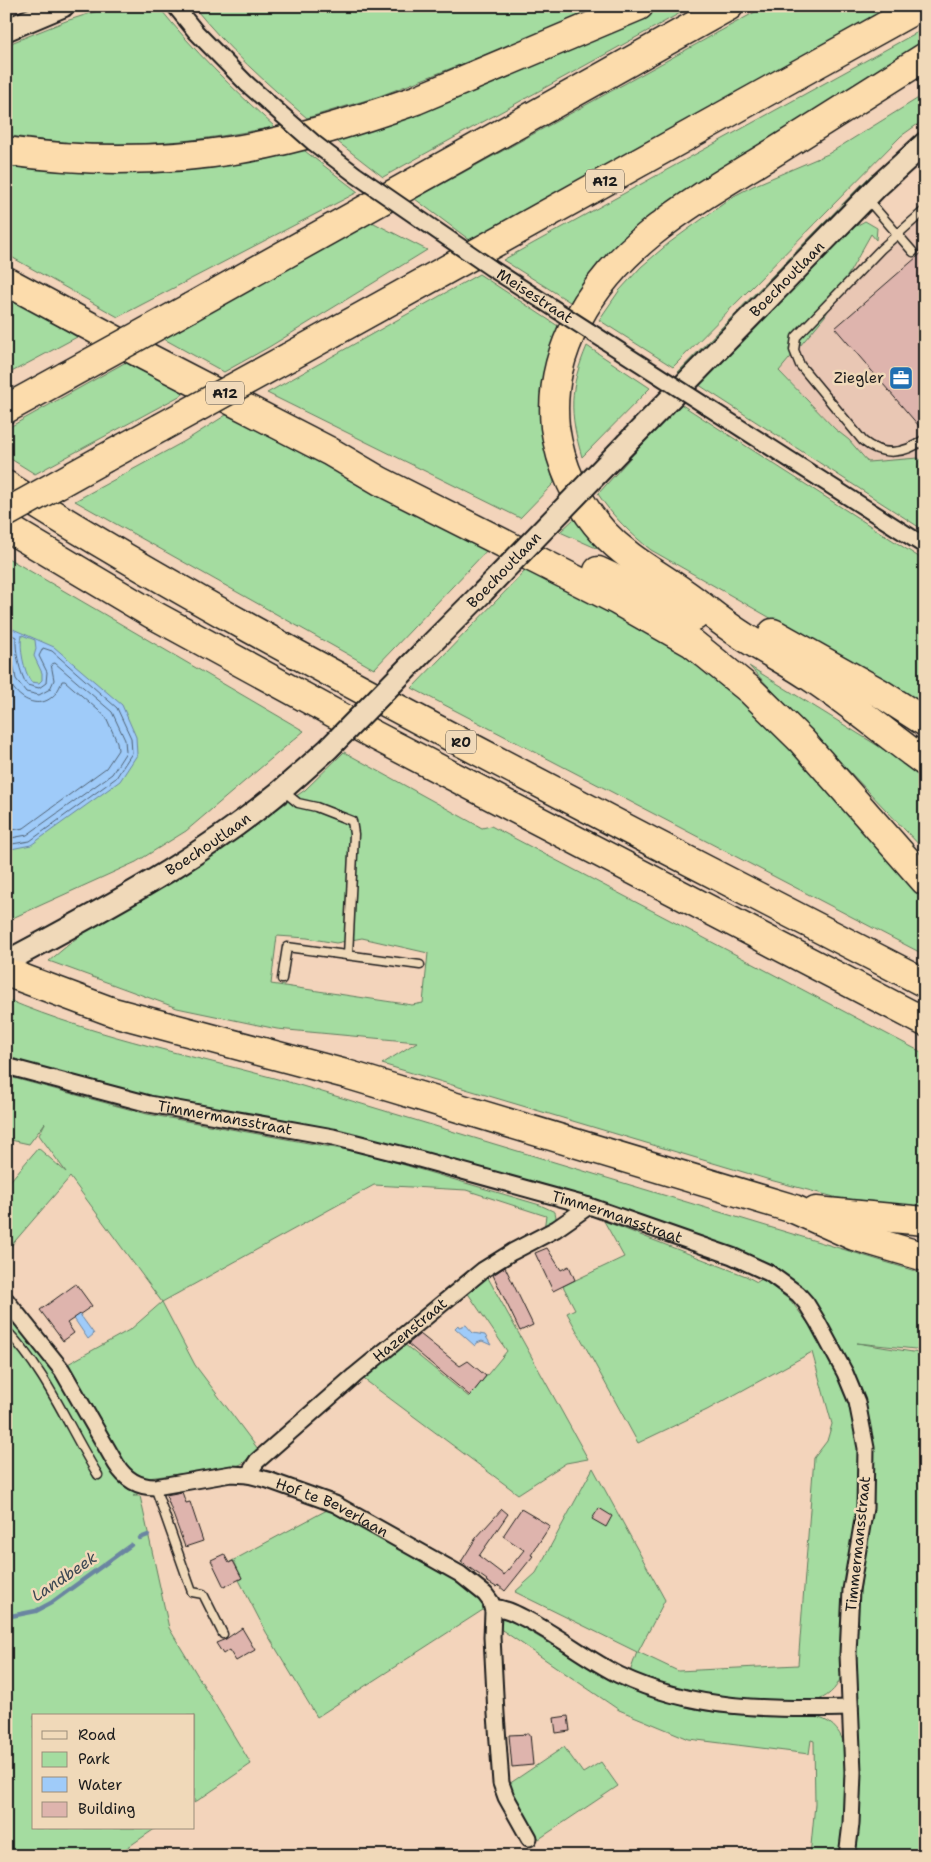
<svg xmlns="http://www.w3.org/2000/svg" width="931" height="1862" font-family="'Shantell Sans',sans-serif">
<rect width="100%" height="100%" fill="#f3d4bb"/>
<filter id="ink" filterUnits="userSpaceOnUse"><feTurbulence type="fractalNoise" baseFrequency=".02" numOctaves="2"/><feDisplacementMap in="SourceGraphic" scale="10" xChannelSelector="R" yChannelSelector="G"/><feConvolveMatrix kernelMatrix="1 2 1 2 8 2 1 2 1" color-interpolation-filters="sRGB"/></filter>
<g filter="url(#ink)">
<polygon fill="#e9c7b4" points="925,210 925,464 918,458 868,462 849,440 835,429 779,371 884,245"/>
<g fill="#a4dca0" stroke="#607c5e" fill-rule="evenodd">
<path d="M113,6H158C193,50 233,89 275,127C252,131 230,135 207,138C141,147 72,146 6,135V45L66,21Z"/>
<path d="M193,6H600L521,41L380,96L307,118C266,83 227,48 193,6Z"/>
<polygon points="663,6 693,6 383,177 334,139 460,95"/>
<polygon points="766,6 895,6 471,241 415,199"/>
<polygon points="925,28 925,45 600,264 570,302 503,260"/>
<polygon points="925,94 925,119 901,136 673,367 599,320 619,291 641,267 669,243 734,196 753,186 828,154"/>
<polygon points="301,148 358,192 118,317 6,254 6,163"/>
<polygon points="879,174 683,375 678,372 871,175"/>
<polygon points="370,221 427,250 269,347 224,372 164,339"/>
<polygon points="865,221 877,228 876,240 871,234 825,316 779,371 835,429 849,440 868,462 918,458 925,464 925,531 696,383 842,234"/>
<polygon points="479,274 558,326 546,363 544,444 554,483 520,518 267,393"/>
<polygon points="6,295 77,337 6,375"/>
<path d="M587,346L650,388L582,457C569,413 569,388 587,346Z"/>
<polygon points="126,362 185,393 35,474 6,456 6,429"/>
<path d="M679,403L925,561V708L883,682L651,550C630,533 613,517 598,494Z"/>
<polygon points="226,415 490,547 374,669 75,501 185,441"/>
<polygon points="576,517 605,552 560,532"/>
<polygon points="6,557 304,731 186,831 136,862 6,921"/>
<polygon points="527,569 674,646 745,700 794,750 925,897 925,955 412,688"/>
<polygon points="749,666 912,767 925,777 925,851"/>
<path d="M344,752L482,828L491,826L925,1054V1207L838,1198L770,1180L382,1064L417,1042L277,1029L177,1008L49,961L85,931L189,869L305,790ZM277,936L307,938L336,943L362,938L428,953L423,1003L412,1005L271,984Z"/>
<path d="M6,999C100,1039 202,1057 299,1085L925,1274V1350L857,1343L925,1354V1856H854L856,1624L865,1550L873,1451L865,1407L842,1352L821,1314L792,1280L769,1265L721,1245L601,1202L532,1182L330,1128L155,1098L6,1058Z"/>
<polygon points="6,1076 147,1114 364,1153 540,1205 555,1212 556,1217 555,1221 544,1229 546,1216 466,1190 374,1185 162,1302 195,1365 258,1449 243,1463 235,1467 140,1479 133,1476 140,1493 133,1496 140,1496 169,1628 251,1764 194,1803 194,1716 34,1716 34,1828 156,1828 115,1856 6,1856 6,1293 66,1365 131,1329 162,1302 70,1177 9,1248 6,1245 6,1186 38,1148 66,1172 39,1135 45,1123 29,1144 6,1139"/>
<path d="M604,1221L746,1276L757,1282L762,1279L791,1301L824,1344L845,1388L855,1418L861,1472L841,1676C837,1690 826,1698 813,1702C791,1702 768,1702 746,1701C706,1699 666,1688 630,1672L637,1652L515,1592L536,1573L593,1468L665,1600L638,1652L678,1671L798,1665L814,1458L827,1441L832,1424L812,1352L707,1410L638,1443L567,1313L575,1309L563,1286L624,1257Z"/>
<polygon points="487,1276 588,1459 566,1463 518,1494 361,1377 404,1344 469,1397 507,1351 467,1292"/>
<path d="M327,1510C359,1523 469,1581 486,1608L317,1717L266,1632L239,1580L242,1578L234,1561L230,1562Z"/>
<path d="M503,1616C575,1657 635,1703 720,1713C742,1715 764,1715 785,1715C796,1715 808,1715 819,1718C834,1722 842,1734 845,1748L843,1831L841,1856H810L815,1804L814,1741L811,1740L809,1754L689,1739L619,1710L499,1628L498,1622Z"/>
<polygon points="564,1747 583,1773 601,1762 618,1786 539,1839 509,1784"/>
</g>
<g fill="#9fcbf9" stroke="#6b85a1" fill-rule="evenodd">
<path d="M6,626L54,647L122,705L136,737L137,755L120,781L31,845L6,850ZM22,635L35,640L36,649L34,656L42,673V680L39,683L31,682C24,671 19,648 22,635Z"/>
<polygon points="79,1313 94,1334 88,1339 73,1317"/>
<polygon points="458,1325 459,1327 466,1325 473,1333 485,1335 491,1345 482,1341 477,1343 475,1346 455,1328"/>
</g>
<g fill="none" stroke-linecap="round" stroke-linejoin="round">
<g stroke="#506274" stroke-width="1">
<path d="M6,632L16,637C15,651 20,674 27,685L39,688L46,683L47,672L39,656L43,648L52,651L117,708L131,738L132,753L116,778L30,841L6,845"/>
<polyline points="6,639 9,641 16,679 26,692 39,695 50,689 54,680 51,664 55,663 112,712 125,740 126,752 112,774 27,835 6,839"/>
<path d="M6,670C12,704 50,717 62,681H65L106,717L117,742L118,750L106,768L24,828L6,831"/>
</g>
<g stroke="#6b85a1" stroke-width="4.5">
<polyline points="140,1538 148,1535"/>
<polyline points="6,1617 36,1611 51,1603 131,1545"/>
</g>
</g>
<g fill="#deb4ad" stroke="#1c1c1c">
<polygon points="925,250 925,433 835,328"/>
<polygon points="547,1248 561,1270 569,1266 575,1280 553,1291 535,1253"/>
<polygon points="505,1267 533,1325 520,1331 493,1275"/>
<polygon points="76,1284 92,1306 67,1323 74,1333 63,1341 40,1310"/>
<polygon points="420,1334 460,1366 468,1361 486,1376 470,1396 408,1344"/>
<polygon points="182,1492 186,1503 190,1502 203,1541 185,1547 166,1495"/>
<polygon points="599,1508 612,1516 606,1527 592,1519"/>
<polygon points="502,1509 508,1514 479,1556 504,1575 524,1550 503,1536 521,1509 550,1526 531,1555 533,1556 505,1591 498,1585 496,1587 486,1581 487,1580 461,1562 476,1538"/>
<polygon points="224,1554 229,1563 233,1561 242,1578 224,1587 211,1560"/>
<polygon points="242,1628 255,1650 236,1661 229,1650 223,1654 216,1643 226,1639"/>
<polygon points="568,1716 570,1731 556,1733 554,1718"/>
<polygon points="530,1734 533,1765 512,1767 509,1735"/>
</g>
<g fill="none" stroke-linecap="round" stroke-linejoin="round">
<defs>
<g id="service">
<polyline points="867,199 913,252"/>
<path d="M925,210L881,249L796,337L794,350L800,365L863,441C883,457 905,454 925,439"/>
<polyline points="282,790 298,803 316,807 352,821 354,834 348,955"/>
<polyline points="282,979 287,947 420,965"/>
<path d="M6,1330C47,1372 68,1427 98,1475"/>
<polyline points="155,1487 192,1592 203,1594 223,1634"/>
</g>
<g id="minor">
<polyline points="175,6 196,32 247,84"/>
<polyline points="706,406 925,546"/>
<path id="s1" d="M6,1066L149,1104L333,1137L408,1156L589,1206L732,1256L769,1273L798,1294L806,1303L817,1321L845,1373L857,1402L866,1448L865,1508L851,1590L848,1654L853,1772L851,1824L847,1856"/>
<path id="s2" d="M6,1300L62,1370L116,1464C125,1479 138,1487 155,1487L231,1474L248,1475L268,1480L335,1504L460,1574L485,1594L491,1602L493,1612L492,1637L496,1714L501,1783L506,1797L529,1838"/>
<path id="s3" d="M248,1475L257,1461L354,1376L483,1270L512,1252L556,1229L589,1206"/>
<path d="M492,1607C506,1608 516,1614 528,1620C559,1636 587,1659 619,1675C692,1710 771,1710 850,1708"/>
</g>
<g id="secondary">
<polyline points="6,30 63,6"/>
<path id="s4" d="M627,443L878,186L925,143"/>
<polyline points="427,648 483,592"/>
<path id="s5" d="M6,962C108,907 214,852 300,774"/>
</g>
<g id="motorway">
<path d="M925,57C875,88 826,120 776,151C702,197 620,239 578,319C560,353 551,387 555,427C560,465 577,503 603,532C629,560 655,572 684,593C700,604 715,617 731,628C756,646 784,659 809,676C849,702 886,734 925,762"/>
<path d="M6,151C84,162 163,162 241,149C300,139 359,120 416,100L639,6"/>
<polyline points="6,281 145,356 329,451 380,481 618,601 692,643 750,690 801,740 925,881"/>
<polyline points="191,307 729,6"/>
<polyline points="289,357 921,6"/>
<polyline points="6,409 66,376"/>
<polyline points="105,458 160,428"/>
<path d="M6,485C166,586 333,675 501,763C642,837 783,910 925,983"/>
<polyline points="6,527 152,614 374,735 925,1022"/>
<polyline points="598,571 695,616"/>
<polyline points="773,633 880,693 925,722"/>
<polyline points="6,972 113,1012 346,1074 794,1209 854,1236 925,1257"/>
<polyline points="816,1211 925,1221"/>
</g>
</defs>
<use href="#service" stroke="#1c1c1c" stroke-width="11"/>
<use href="#minor" stroke="#1c1c1c" stroke-width="19"/>
<use href="#secondary" stroke="#1c1c1c" stroke-width="25"/>
<use href="#motorway" stroke="#1c1c1c" stroke-width="31"/>
<use href="#service" stroke="#f0d9b9" stroke-width="8"/>
<use href="#minor" stroke="#f0d9b9" stroke-width="15"/>
<use href="#secondary" stroke="#f0d9b9" stroke-width="21"/>
<use href="#motorway" stroke="#fcdcac" stroke-width="28"/>
<defs>
<g id="minor-bridge">
<path id="s6" d="M247,84L314,143L356,175L491,268L706,406"/>
</g>
<g id="secondary-bridge">
<polyline points="483,592 627,443"/>
<polyline points="300,774 328,749 427,648"/>
</g>
<g id="motorway-bridge">
<polyline points="66,376 191,307"/>
<polyline points="160,428 289,357"/>
<polyline points="6,513 105,458"/>
</g>
</defs>
<use href="#minor-bridge" stroke="#1c1c1c" stroke-width="19" stroke-linecap="butt"/>
<use href="#secondary-bridge" stroke="#1c1c1c" stroke-width="25" stroke-linecap="butt"/>
<use href="#motorway-bridge" stroke="#1c1c1c" stroke-width="31" stroke-linecap="butt"/>
<use href="#minor-bridge" stroke="#f0d9b9" stroke-width="15"/>
<use href="#secondary-bridge" stroke="#f0d9b9" stroke-width="21"/>
<use href="#motorway-bridge" stroke="#fcdcac" stroke-width="28"/>
</g>
</g>
<defs>
<symbol id="office-square" viewBox="-11 -11 22 22"><rect x="-9" y="-9" width="18" height="18" rx="4" fill="#1f6fb2" stroke="#f0d9b9"/><path d="M-6-3h4V-5.5h4V-3h4V5H-6ZM-1-4.5V-3h2v-1.5ZM-6 0V1H6V0Z" fill="#fff"/></symbol>
</defs>
<g fill-rule="evenodd">
<use href="#office-square" x="887" y="364" width="28" height="28"/>
</g>
<g text-anchor="middle" stroke-width="5" stroke-linejoin="round" paint-order="stroke">
<g fill="#f0d9b9" stroke="#5c554b" stroke-width="1">
<rect x="586" y="169.5" width="38" height="23" rx="4"/>
<rect x="206" y="381.5" width="38" height="23" rx="4"/>
<rect x="446" y="730.5" width="30" height="23" rx="4"/>
</g>
<g font-size="14" font-weight="bold" fill="#1c1c1c">
<text x="605" y="186">A12</text>
<text x="225" y="398">A12</text>
<text x="461" y="747">R0</text>
</g>
<g font-size="15" fill="#1c1c1c" stroke="#f0d9b9">
<text dy="5" stroke="none"><textPath href="#s4" startOffset="229">Boechoutlaan</textPath></text>
<text dy="5" stroke="none"><textPath href="#s6" startOffset="358">Meisestraat</textPath></text>
<text transform="translate(504 570) rotate(-46)" y="5">Boechoutlaan</text>
<text dy="5" stroke="none"><textPath href="#s5" startOffset="234">Boechoutlaan</textPath></text>
<text dy="5" stroke="none"><textPath href="#s1" startOffset="225">Timmermansstraat</textPath></text>
<text dy="5" stroke="none"><textPath href="#s1" startOffset="630">Timmermansstraat</textPath></text>
<text dy="5" stroke="none"><textPath href="#s3" startOffset="218">Hazenstraat</textPath></text>
<text dy="5" stroke="none"><textPath href="#s2" startOffset="430">Hof te Beverlaan</textPath></text>
<text transform="translate(858 1544) rotate(-84)" y="5">Timmermansstraat</text>
</g>
<g font-size="15" fill="#1c1c1c" stroke="#f0d9b9" text-anchor="end">
<text x="884" y="383">Ziegler</text>
</g>
<g font-size="16" font-style="italic" fill="#3d4853" stroke="#f0d9b9">
<text transform="translate(64 1576) rotate(-34)" y="6">Landbeek</text>
</g>
</g>
<rect width="931" height="1862" fill="none" stroke="#f0d9b9" stroke-width="25"/>
<rect x="12" y="12" width="906" height="1837" fill="none" stroke="#1c1c1c" stroke-width="2" filter="url(#ink)"/>
<rect x="32" y="1714" width="162" height="115" fill="#f0d9b9" stroke="#9b8d7a"/>
<rect x="42" y="1731" width="25" height="8" fill="#f0d9b9" stroke="#9b8d7a"/>
<text x="78" y="1740" font-size="15" fill="#1c1c1c">Road</text>
<rect x="42" y="1752" width="25" height="15" fill="#a4dca0" stroke="#9b8d7a"/>
<text x="78" y="1764" font-size="15" fill="#1c1c1c">Park</text>
<rect x="42" y="1777" width="25" height="15" fill="#9fcbf9" stroke="#9b8d7a"/>
<text x="78" y="1790" font-size="15" fill="#1c1c1c">Water</text>
<rect x="42" y="1802" width="25" height="15" fill="#deb4ad" stroke="#9b8d7a"/>
<text x="78" y="1814" font-size="15" fill="#1c1c1c">Building</text>
</svg>
